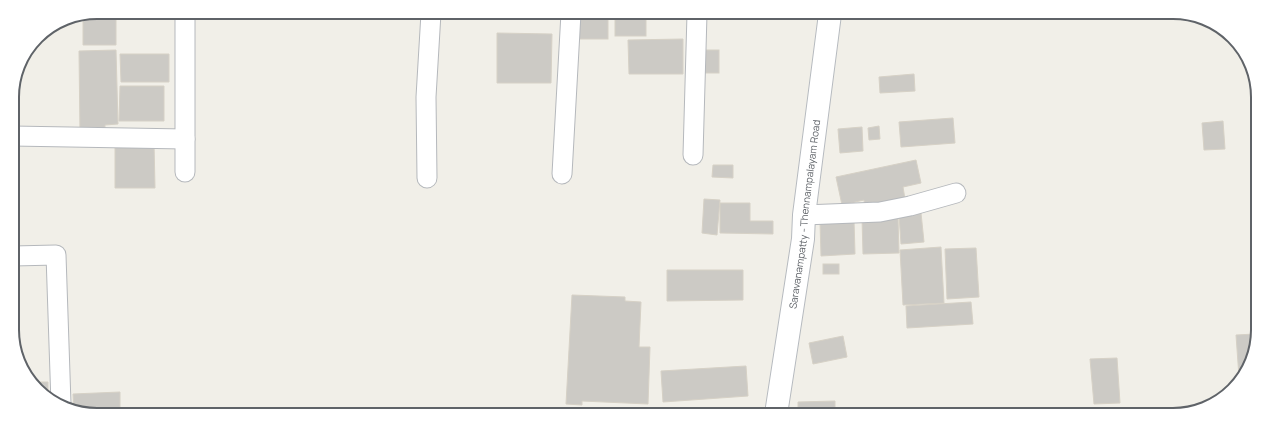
<svg xmlns="http://www.w3.org/2000/svg" width="1270" height="427" font-family="Manrope,sans-serif">
<rect width="100%" height="100%" fill="#f1efe8"/>
<g fill="#cccac5" stroke="#d6d1c6">
<polygon points="97,12 116,12 116,45 83,45 83,15"/>
<rect x="574" y="13" width="34" height="26"/>
<rect x="615" y="13" width="31" height="23"/>
<polygon points="497,33 552,34 551,83 497,83"/>
<polygon points="683,39 683,74 629,74 628,40"/>
<polygon points="116,50 118,124 105,125 105,134 80,133 79,51"/>
<rect x="705" y="50" width="14" height="23"/>
<polygon points="120,54 169,54 169,82 121,82"/>
<polygon points="914,74 915,91 880,93 879,77"/>
<polygon points="120,86 164,86 164,121 119,121"/>
<polygon points="953,118 955,143 901,147 899,122"/>
<polygon points="1223,121 1225,149 1204,150 1202,123"/>
<polygon points="879,126 880,139 869,140 868,128"/>
<polygon points="862,127 863,151 840,153 838,129"/>
<polygon points="115,143 154,143 155,188 115,188"/>
<polygon points="916,160 921,183 903,187 905,199 865,208 864,200 842,205 836,177"/>
<polygon points="713,165 733,165 733,178 712,177"/>
<polygon points="704,199 720,200 717,235 702,233"/>
<polygon points="720,203 750,203 750,221 773,221 773,234 720,233"/>
<polygon points="921,213 924,242 901,244 899,215"/>
<polygon points="898,217 899,253 863,254 862,218"/>
<polygon points="854,220 855,254 821,256 820,222"/>
<polygon points="941,247 944,303 903,305 900,250"/>
<polygon points="976,248 979,297 947,299 945,249"/>
<rect x="823" y="264" width="16" height="10"/>
<rect x="13" y="267" width="3" height="47"/>
<polygon points="667,270 743,270 743,300 667,301"/>
<polygon points="572,295 625,297 625,301 641,302 639,347 650,347 648,404 582,401 582,405 566,404"/>
<polygon points="971,302 973,324 907,328 906,306"/>
<polygon points="1255,334 1255,352 1239,377 1236,335"/>
<polygon points="843,336 847,357 813,364 809,343"/>
<polygon points="1117,358 1120,403 1094,404 1090,359"/>
<polygon points="746,366 748,396 663,402 661,371"/>
<polygon points="31,382 48,382 48,395 33,386"/>
<polygon points="120,392 120,412 74,412 73,394"/>
<polygon points="835,401 835,414 798,414 798,402"/>
</g>
<g fill="none" stroke-linecap="round" stroke-linejoin="round">
<defs>
<g id="minor">
<polyline points="12,136 185,139"/>
<polyline points="693,155 697,14"/>
<polyline points="185,172 185,12"/>
<polyline points="562,174 571,13"/>
<polyline points="427,178 426,97 431,13"/>
<polyline points="804,215 880,212 910,206 956,193"/>
<polyline points="13,256 56,255 61,404"/>
</g>
<g id="secondary">
<path id="s1" d="M776,414L803,239L804,215L830,14"/>
</g>
</defs>
<use href="#minor" stroke="#b5b8bc" stroke-width="21"/>
<use href="#secondary" stroke="#b6babf" stroke-width="24"/>
<use href="#minor" stroke="#fff" stroke-width="19"/>
<use href="#secondary" stroke="#fff" stroke-width="22"/>
</g>
<g text-anchor="middle" stroke-width="4" stroke-linejoin="round" paint-order="stroke">
<g font-size="10" fill="#5f6368" stroke="#fff">
<text dy="4" stroke="none"><textPath href="#s1" startOffset="202">Saravanampatty - Thennampalayam Road</textPath></text>
</g>
</g>
<path d="M0 0H1270V427H0ZM97 19H1173A78 78 0 0 1 1251 97V330A78 78 0 0 1 1173 408H97A78 78 0 0 1 19 330V97A78 78 0 0 1 97 19Z" fill="#fff" fill-rule="evenodd"/>
<path fill="none" stroke="#5f6368" stroke-width="2" d="M97 19H1173A78 78 0 0 1 1251 97V330A78 78 0 0 1 1173 408H97A78 78 0 0 1 19 330V97A78 78 0 0 1 97 19Z"/>
</svg>
